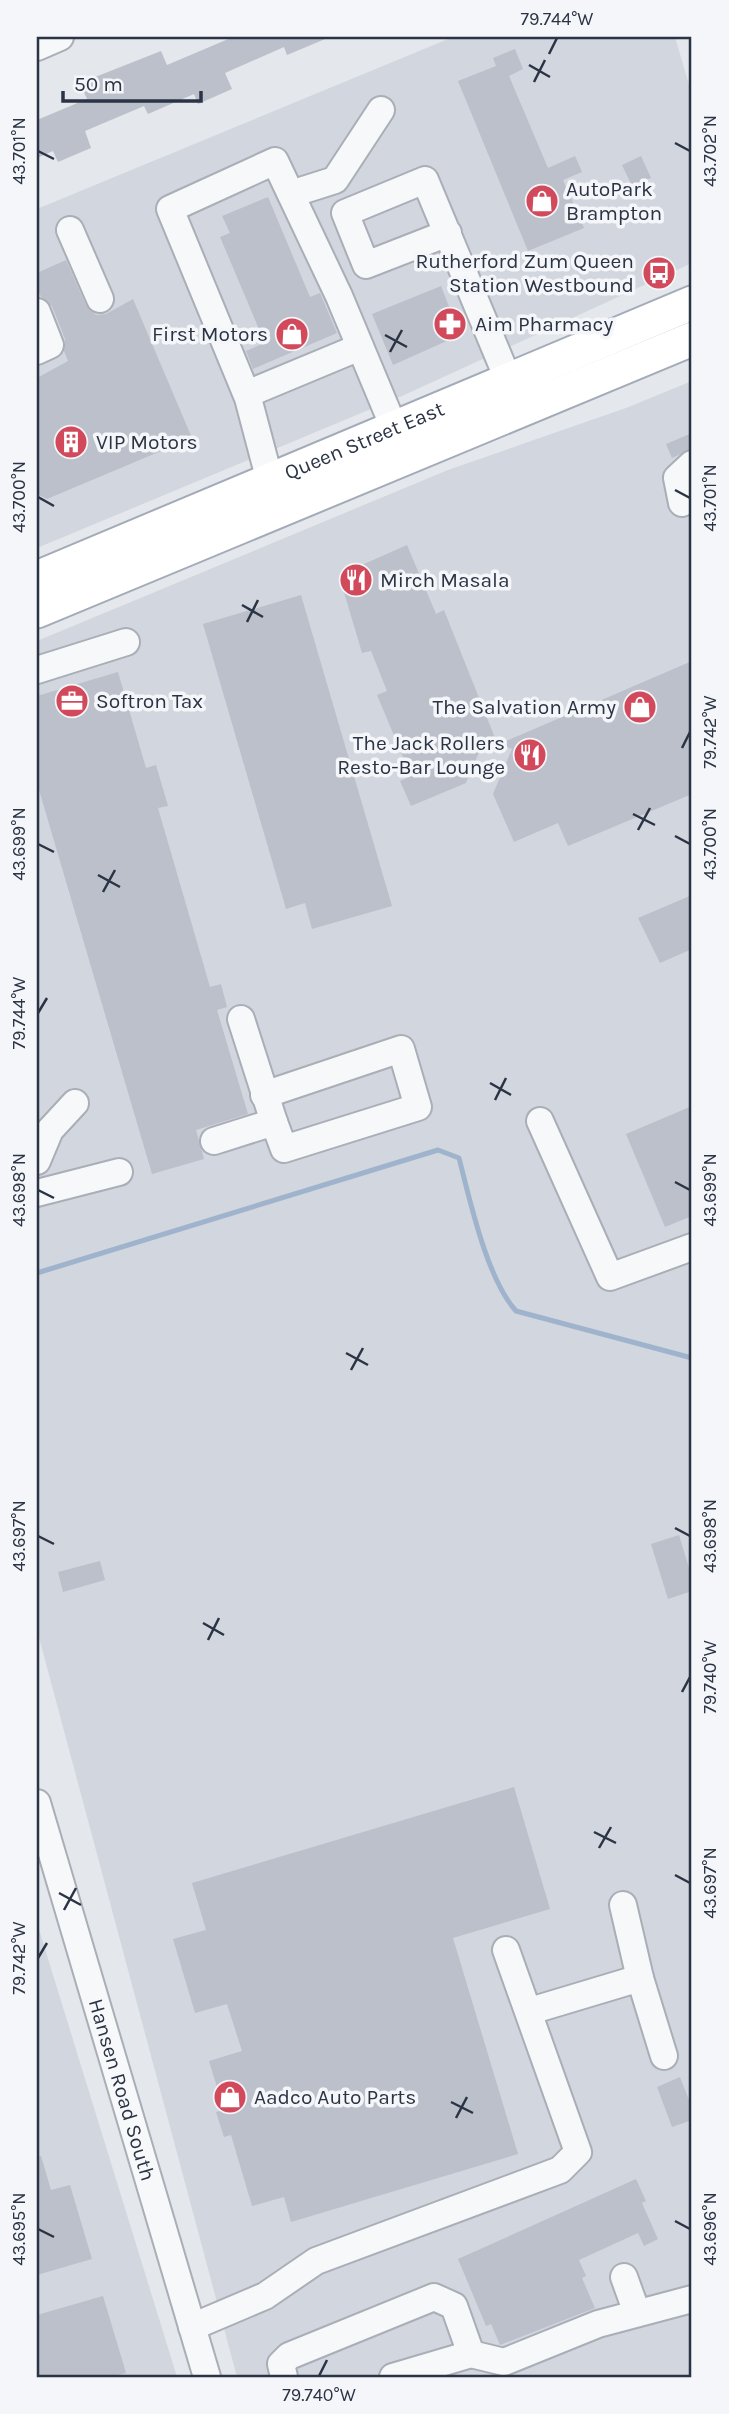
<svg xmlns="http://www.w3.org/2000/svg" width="729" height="2414" font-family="Karla,sans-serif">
<rect width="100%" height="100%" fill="#e4e7ec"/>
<g fill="#d2d6de">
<polygon points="453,37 675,37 692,95 692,263 402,396 37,548 37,209"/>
<polygon points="692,381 692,2377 237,2377 37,1630 37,641 448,470 626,408"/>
<polygon points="37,1923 177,2377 37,2377"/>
</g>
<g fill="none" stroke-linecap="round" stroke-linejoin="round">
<path stroke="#9fb4cc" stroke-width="5" d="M37,1273L438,1150L459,1158C470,1201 487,1279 516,1311L692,1358"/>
</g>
<g fill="#bbc0ca">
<polygon points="233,37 330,37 287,55 284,47 225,73 232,89 198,104 194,94 148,114 144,106 85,131 91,148 58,162 53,151 37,158 37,120 87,99 80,83 161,51 167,65"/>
<polygon points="515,49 523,69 509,76 548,168 575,156 582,172 563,180 584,228 528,251 458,81 496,66 493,58"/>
<polygon points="641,156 651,178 632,186 622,165"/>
<polygon points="268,197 310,297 320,293 337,333 253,369 246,351 262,344 256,330 259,329 220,237 230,233 222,216"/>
<polygon points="66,260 86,305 96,315 106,314 133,299 192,438 47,499 37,494 37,378 68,361 64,351 65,339 52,306 41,297 37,287 37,273"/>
<polygon points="441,286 460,335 393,365 372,314"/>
<polygon points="692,433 692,449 672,458 666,444"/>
<polygon points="407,545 436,614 444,610 497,743 485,738 466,783 411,806 400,781 411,776 377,695 387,691 371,651 362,653 341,582 348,579 346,572"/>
<polygon points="301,595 392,906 312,929 305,903 286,909 203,624"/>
<polygon points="692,661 692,794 568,846 558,823 514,842 493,794 512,749 499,744"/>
<polygon points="118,672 146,768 156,765 168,806 158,808 210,987 221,984 227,1007 217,1010 248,1114 196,1130 204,1159 152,1174 37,783 37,696"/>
<polygon points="692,895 692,949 660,963 638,918"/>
<polygon points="692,1106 692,1216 665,1227 626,1134"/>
<polygon points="679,1535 692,1578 692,1591 668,1599 651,1544"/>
<polygon points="100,1561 105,1580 63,1592 58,1572"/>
<polygon points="514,1787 550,1909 453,1938 518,2154 291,2222 284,2197 252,2206 231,2135 224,2137 216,2112 224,2110 209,2061 242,2051 227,2004 195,2013 173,1939 206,1930 192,1883"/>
<polygon points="680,2077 692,2108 692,2120 672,2127 657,2087"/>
<polygon points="41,2156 51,2190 70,2185 92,2259 37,2275 37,2157"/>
<polygon points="636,2179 646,2201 642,2203 658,2239 644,2246 638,2233 579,2260 586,2276 582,2278 595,2308 500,2345 491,2324 486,2326 458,2259"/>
<polygon points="103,2296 126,2373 110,2377 37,2377 37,2315"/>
</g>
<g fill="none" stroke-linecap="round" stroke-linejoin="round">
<defs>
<g id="minor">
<polyline points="37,47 60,37"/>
<polyline points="291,194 335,180 381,110"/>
<polyline points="70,230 100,299"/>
<polyline points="448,233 366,265 345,213 425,180 515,396"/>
<polyline points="37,312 50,345 37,351"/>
<polyline points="247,394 360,347"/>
<polyline points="270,481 248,398 170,209 275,161 339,296 395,430"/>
<polyline points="682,503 677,478 692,464"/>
<polyline points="37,670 126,642"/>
<polyline points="264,1095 401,1049 418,1107 284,1149 274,1122"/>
<polyline points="540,1121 610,1277 692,1247"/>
<polyline points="214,1141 274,1122 241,1019"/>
<polyline points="37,1161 50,1130 75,1103"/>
<polyline points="37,1193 119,1172"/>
<path id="s1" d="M37,1803L207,2377"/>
<polyline points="623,1905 640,1978"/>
<polyline points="530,2011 640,1978 664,2056"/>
<polyline points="624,2277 637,2313"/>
<polyline points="192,2327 265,2296 316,2261 560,2170 578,2152 506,1950"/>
<polyline points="284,2377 281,2364 289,2356 434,2297 454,2306 471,2354"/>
<polyline points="393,2377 471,2354 504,2362 598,2324 692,2299"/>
</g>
<g id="major">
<path id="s2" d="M37,578L692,303"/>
<polyline points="37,611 692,339"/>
</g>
</defs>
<use href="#minor" stroke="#a9aeb7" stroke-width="30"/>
<use href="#major" stroke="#a3abb8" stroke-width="37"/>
<use href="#minor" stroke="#f7f8fa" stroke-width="26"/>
<use href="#major" stroke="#fff" stroke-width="33"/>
</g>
<path fill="none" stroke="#2b3445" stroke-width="2.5" d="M549,54L557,38M529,65L550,77M534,82L545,60M675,143L690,151M38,151L54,159M385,335L407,347M390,352L402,330M675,490L690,498M38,497L54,506M242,605L263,617M247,622L258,600M682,748L690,732M633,814L655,825M638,830L650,808M675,836L690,844M38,844L54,852M98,875L120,887M103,892L115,870M38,1013L47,998M490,1083L511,1095M495,1100L506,1078M675,1182L690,1190M38,1190L54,1198M346,1353L368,1365M351,1370L363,1348M675,1528L690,1536M38,1536L54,1544M203,1623L224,1635M208,1640L219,1618M682,1692L690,1677M594,1832L616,1843M599,1848L611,1827M675,1875L690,1883M59,1893L81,1905M64,1910L76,1888M38,1958L47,1943M451,2102L473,2113M456,2118L467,2097M675,2221L690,2229M38,2229L54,2237M319,2376L327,2360"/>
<defs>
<symbol id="shop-disc" viewBox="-11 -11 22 22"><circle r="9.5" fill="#d1495b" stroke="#f4f6f9"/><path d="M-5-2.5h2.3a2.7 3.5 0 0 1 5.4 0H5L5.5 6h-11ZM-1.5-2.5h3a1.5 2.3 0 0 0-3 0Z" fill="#fff"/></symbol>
<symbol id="bus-disc" viewBox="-11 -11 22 22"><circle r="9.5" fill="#d1495b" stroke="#f4f6f9"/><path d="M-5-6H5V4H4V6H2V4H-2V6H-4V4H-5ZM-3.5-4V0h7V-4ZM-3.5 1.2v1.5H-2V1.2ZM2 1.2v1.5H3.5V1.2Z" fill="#fff"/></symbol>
<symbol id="pharmacy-disc" viewBox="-11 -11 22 22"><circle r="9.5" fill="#d1495b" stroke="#f4f6f9"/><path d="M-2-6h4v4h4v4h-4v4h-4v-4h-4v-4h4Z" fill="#fff"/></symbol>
<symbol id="building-disc" viewBox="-11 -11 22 22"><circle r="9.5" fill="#d1495b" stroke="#f4f6f9"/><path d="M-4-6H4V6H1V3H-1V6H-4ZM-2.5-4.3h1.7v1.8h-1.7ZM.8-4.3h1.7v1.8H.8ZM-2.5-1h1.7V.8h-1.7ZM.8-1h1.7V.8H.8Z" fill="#fff"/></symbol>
<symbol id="restaurant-disc" viewBox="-11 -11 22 22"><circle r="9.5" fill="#d1495b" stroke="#f4f6f9"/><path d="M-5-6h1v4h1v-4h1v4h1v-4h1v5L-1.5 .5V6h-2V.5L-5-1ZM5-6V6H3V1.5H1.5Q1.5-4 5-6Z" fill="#fff"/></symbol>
<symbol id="office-disc" viewBox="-11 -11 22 22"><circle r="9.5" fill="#d1495b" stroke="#f4f6f9"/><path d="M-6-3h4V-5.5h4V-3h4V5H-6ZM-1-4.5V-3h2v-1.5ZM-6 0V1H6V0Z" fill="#fff"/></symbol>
</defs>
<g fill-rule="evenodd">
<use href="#shop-disc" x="523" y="182" width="38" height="38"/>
<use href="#bus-disc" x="640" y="254" width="38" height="38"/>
<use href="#pharmacy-disc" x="431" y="305" width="38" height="38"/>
<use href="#shop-disc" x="273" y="315" width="38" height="38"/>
<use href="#building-disc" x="52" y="423" width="38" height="38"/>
<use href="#restaurant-disc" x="337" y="561" width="38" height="38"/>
<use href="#office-disc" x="53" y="682" width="38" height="38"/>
<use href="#shop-disc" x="621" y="688" width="38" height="38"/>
<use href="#restaurant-disc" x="511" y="736" width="38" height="38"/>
<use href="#shop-disc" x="211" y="2078" width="38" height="38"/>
</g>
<g text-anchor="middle" stroke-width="7" stroke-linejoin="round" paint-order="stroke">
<g font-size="21" fill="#2b3445" stroke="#f4f6f9" text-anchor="start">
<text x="566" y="196">AutoPark<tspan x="566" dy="24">Brampton</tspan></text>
<text x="634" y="268" text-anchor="end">Rutherford Zum Queen<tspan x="634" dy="24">Station Westbound</tspan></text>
<text x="475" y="331">Aim Pharmacy</text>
<text x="268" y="341" text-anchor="end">First Motors</text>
<text x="96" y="449">VIP Motors</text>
<text x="380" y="587">Mirch Masala</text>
<text x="96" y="708">Softron Tax</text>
<text x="616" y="714" text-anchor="end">The Salvation Army</text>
<text x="505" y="750" text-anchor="end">The Jack Rollers<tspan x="505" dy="24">Resto-Bar Lounge</tspan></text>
<text x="254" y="2104">Aadco Auto Parts</text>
</g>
<g font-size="21" fill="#2b3445" stroke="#f4f6f9">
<text dy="7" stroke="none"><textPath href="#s2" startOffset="355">Queen Street East</textPath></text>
<text dy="7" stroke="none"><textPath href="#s1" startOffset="299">Hansen Road South</textPath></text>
</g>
</g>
<rect width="729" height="2414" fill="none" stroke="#f4f6f9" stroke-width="77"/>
<path d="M63 91v10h138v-10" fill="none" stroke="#2b3445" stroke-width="3.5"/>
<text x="74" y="91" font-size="21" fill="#2b3445" stroke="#f4f6f9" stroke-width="5" paint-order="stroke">50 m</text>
<rect x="38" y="38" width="652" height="2338" fill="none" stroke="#2b3445" stroke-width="2.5"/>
<g font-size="18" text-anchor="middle" fill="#2b3445">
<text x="557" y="25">79.744°W</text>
<text transform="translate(19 151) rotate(-90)" y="6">43.701°N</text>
<text transform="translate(710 151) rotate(-90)" y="6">43.702°N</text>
<text transform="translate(19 497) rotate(-90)" y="6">43.700°N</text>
<text transform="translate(710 498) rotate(-90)" y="6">43.701°N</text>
<text transform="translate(710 732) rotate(-90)" y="6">79.742°W</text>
<text transform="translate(19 844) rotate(-90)" y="6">43.699°N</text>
<text transform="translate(710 844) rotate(-90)" y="6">43.700°N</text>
<text transform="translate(19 1013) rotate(-90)" y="6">79.744°W</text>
<text transform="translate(19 1190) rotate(-90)" y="6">43.698°N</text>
<text transform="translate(710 1190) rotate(-90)" y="6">43.699°N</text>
<text transform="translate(19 1536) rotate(-90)" y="6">43.697°N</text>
<text transform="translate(710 1536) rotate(-90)" y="6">43.698°N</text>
<text transform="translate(710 1677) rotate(-90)" y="6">79.740°W</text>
<text transform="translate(710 1883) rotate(-90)" y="6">43.697°N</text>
<text transform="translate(19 1958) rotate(-90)" y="6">79.742°W</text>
<text transform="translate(19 2229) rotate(-90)" y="6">43.695°N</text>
<text transform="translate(710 2229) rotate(-90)" y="6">43.696°N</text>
<text x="319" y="2401">79.740°W</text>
</g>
</svg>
